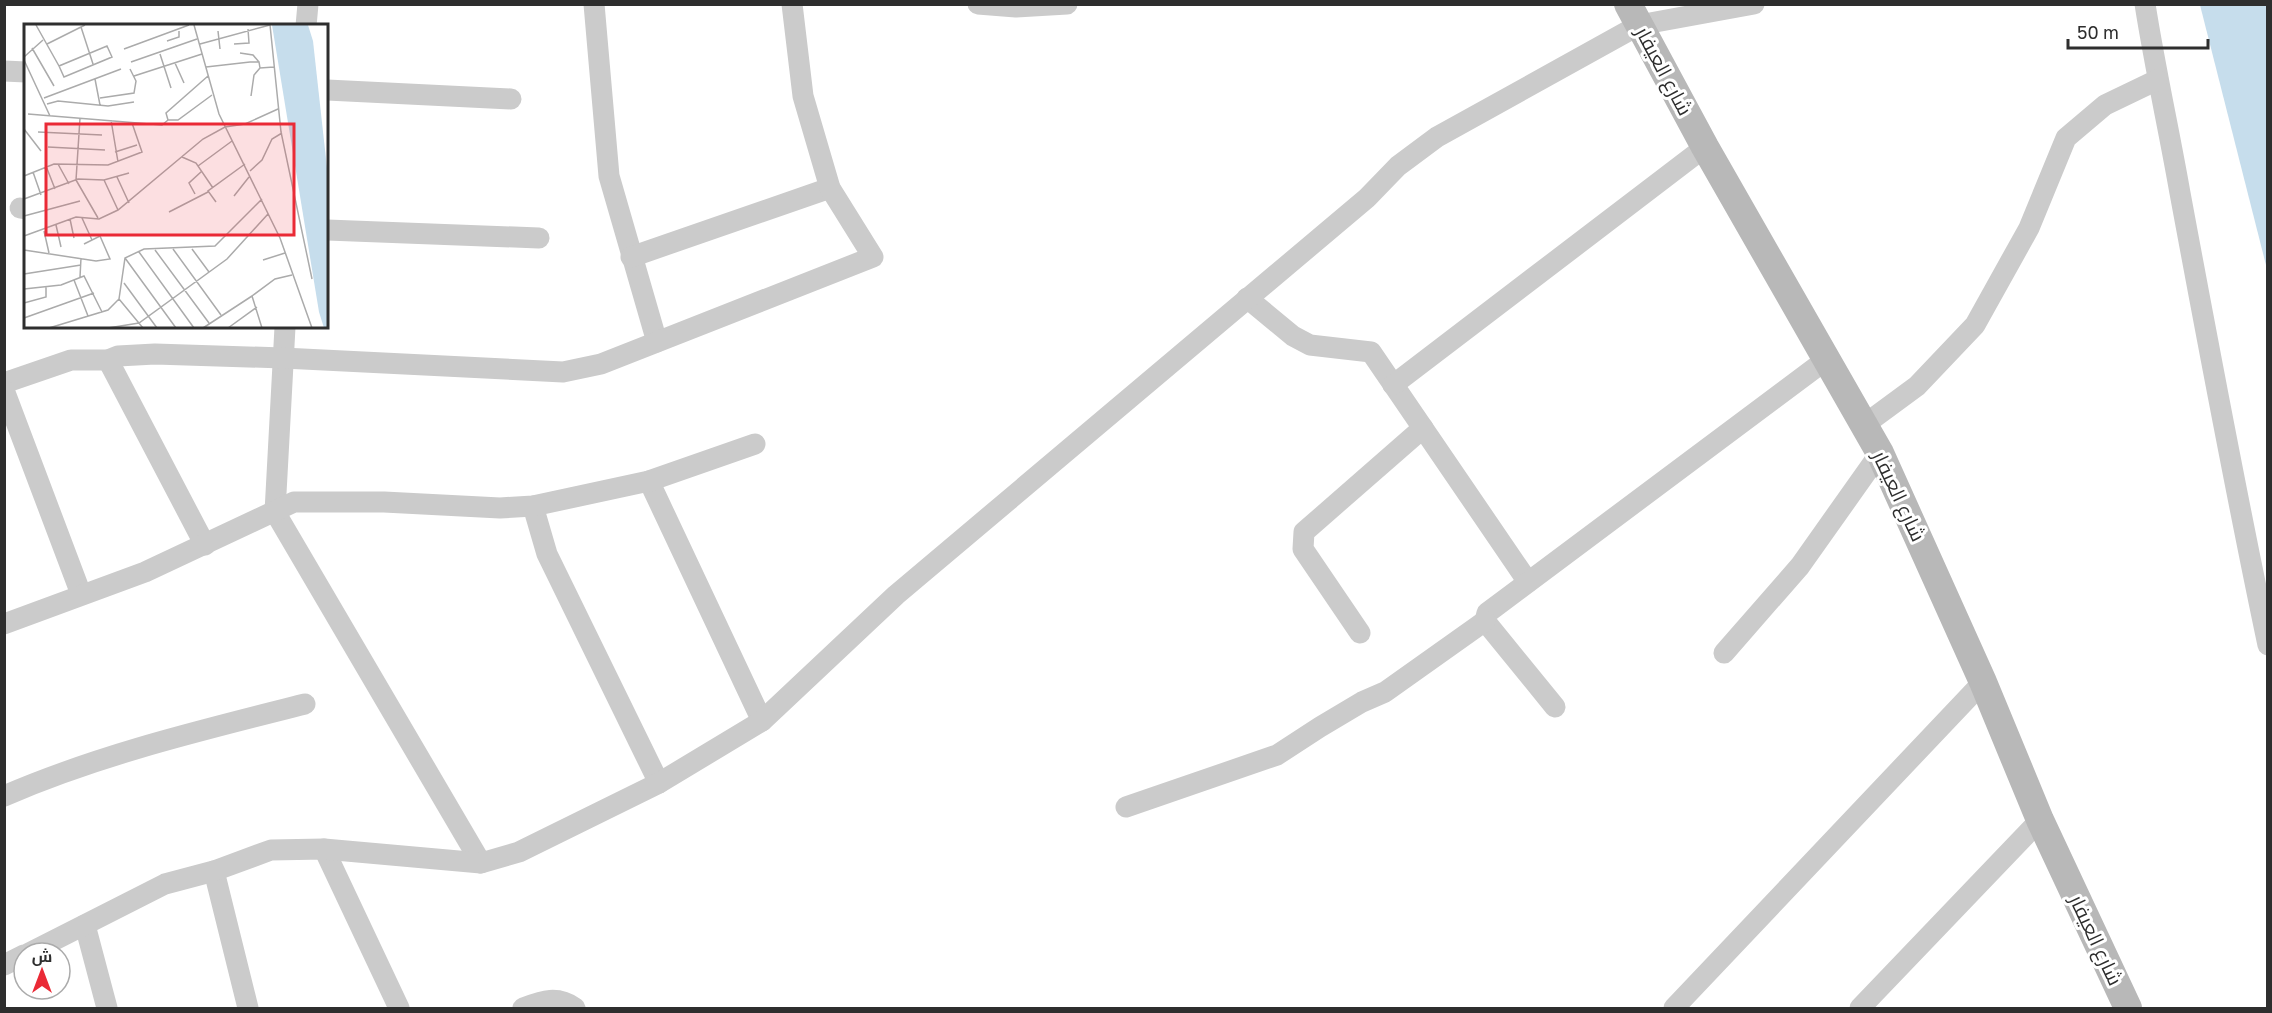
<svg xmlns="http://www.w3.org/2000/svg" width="2272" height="1013" font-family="'Golos Text',Cairo,sans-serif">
<rect width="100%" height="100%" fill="#fff"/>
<polygon fill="#c6ddec" points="2200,5 2267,5 2267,269"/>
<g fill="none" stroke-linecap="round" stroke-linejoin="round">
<g stroke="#cbcbcb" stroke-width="21">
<polyline points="594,4 609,176 657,342"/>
<polyline points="978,4 1016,7 1067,4"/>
<path d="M2145,4C2155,68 2169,130 2180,193C2208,344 2236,494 2268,645"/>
<polyline points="306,26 308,4"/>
<polyline points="4,71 26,72"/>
<polyline points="327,90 511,99"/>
<polyline points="20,208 26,209"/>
<polyline points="327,230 539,238"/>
<polyline points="631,257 830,188"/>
<polyline points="1247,298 1293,336 1310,345 1371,352 1528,582"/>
<polyline points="285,327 275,512 481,863"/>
<polyline points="108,360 205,545"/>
<polyline points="4,383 71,360 108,360 118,356 155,354 283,358 563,372 601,364 873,257 830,188 803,96 792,4"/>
<polyline points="1393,385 1705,147"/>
<polyline points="4,390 81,594"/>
<polyline points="1864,425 1917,386 1975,325 2029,228 2066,138 2105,105 2157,80"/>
<polyline points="649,481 762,721"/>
<polyline points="533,506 547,554 659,783"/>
<polyline points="4,624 145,572 294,502 384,502 500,508 533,506 649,481 755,444"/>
<polyline points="1360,633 1303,549 1304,532 1423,428"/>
<polyline points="1724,653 1800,566 1880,453"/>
<polyline points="1555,707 1485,621 1487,613 1827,359"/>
<path d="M4,796C101,754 203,730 305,704"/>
<polyline points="1126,807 1277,755 1320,727 1362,702 1385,692 1485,621"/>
<polyline points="324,849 399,1008"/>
<polyline points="214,871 248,1008"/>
<polyline points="85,925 107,1008"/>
<polyline points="29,953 165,884 214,871 271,850 324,849 481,863 519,852 659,783 762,721 896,595 1367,198 1398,166 1437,137 1639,25 1754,4"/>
<polyline points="4,965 24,955"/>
<path d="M523,1008C542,1001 557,995 575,1008"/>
<polyline points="1674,1008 1983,682"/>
<polyline points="1860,1008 2040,820"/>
</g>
<polyline stroke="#b8b8b8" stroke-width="28" points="1628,4 1705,147 1880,453 1983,682 2040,820 2128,1008"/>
</g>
<g text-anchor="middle" stroke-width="6" stroke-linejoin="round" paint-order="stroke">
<g font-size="20" fill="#2e2e2e" stroke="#fff">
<text transform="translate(1664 71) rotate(62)" y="7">شارع العيفار</text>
<text transform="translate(1899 496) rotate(65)" y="7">شارع العيفار</text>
<text transform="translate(2096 940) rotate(65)" y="7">شارع العيفار</text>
</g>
</g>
<g transform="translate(24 24)">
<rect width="304" height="304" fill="#fff"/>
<path d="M248,1H284L289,17L304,153V304H300L295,288Z" fill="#c6ddec"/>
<path fill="none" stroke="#ababab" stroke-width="1.5" d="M12,1L35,42M170,1L195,90L256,214L288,304M246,1L257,108L288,255M57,3L69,40M194,7L196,25M143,17L155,13V7M23,20L61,1M176,20L246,1M210,20L225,19L224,5M83,22L88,33L40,53L35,42ZM8,24L30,62M100,25L165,1M216,29L229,31L235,38M136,30L147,64M0,33L19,16M0,36L26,92M107,38L173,15M151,39L160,59M182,43L226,38H235L236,44L250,43M110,52L178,30M71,55L76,81M227,72L230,51L236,44M20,74L97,45M76,74L110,69L112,57L106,45M23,80L34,77L84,82L110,78M4,90L138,101L144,96L142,89L184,52M56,94L52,156L74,194M87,96L94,138M144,96H154L188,71M0,105L17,127M14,108L78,111M24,123L81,126M91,128L113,121M158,133L172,139L189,164M34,140L45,160M22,142L31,165M174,142L208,117M226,147L238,136L248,115L258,109M9,148L17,171M0,152L30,140L84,141L118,128L108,99M93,153L105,179M80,156L94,186M171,170L165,159L178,147M210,172L225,153M0,175L54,155L80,156L105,149M192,178L184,167L221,140M145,188L184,168M0,192L56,177M58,194L68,216M46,195L50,214M32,201L37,223M20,207L25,229M0,212L52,193L75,195L94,186L179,115L201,103L221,100L254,85M149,225L197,291M168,225L185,248M0,226L72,237L86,235L76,212L60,220M131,226L185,299M115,228L170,304M101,234L152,304M239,236L261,229M0,250L57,241M56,253L57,234M50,256L64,292M100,259L133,304M0,265L37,261L60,252L78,288M95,275L119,304M0,279L22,273V263M0,294L70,269M25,304L84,286L95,275L101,234L120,225L191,222L238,175M84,304L115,299L203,235L244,190M179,304L228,272M204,304L233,283M238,304L228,272L251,255L268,251"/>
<path fill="#ea2a36" fill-opacity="0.15" stroke="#ea2a36" stroke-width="3" d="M22,100H270V211H22Z"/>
<rect width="304" height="304" fill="none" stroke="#2e2e2e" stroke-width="3"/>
</g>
<rect width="2272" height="1013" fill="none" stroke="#2e2e2e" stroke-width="12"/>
<g transform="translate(42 971)"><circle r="28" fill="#ffffff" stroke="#ababab" stroke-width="1.5"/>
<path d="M0-4.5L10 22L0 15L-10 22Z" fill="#ea2a36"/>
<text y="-9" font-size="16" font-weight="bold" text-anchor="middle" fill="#2e2e2e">ش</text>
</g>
<path d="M2068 39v9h140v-9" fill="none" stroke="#2e2e2e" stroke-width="3"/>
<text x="2077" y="39" font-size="18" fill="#2e2e2e" stroke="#ffffff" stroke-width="4.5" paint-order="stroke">50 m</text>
</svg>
